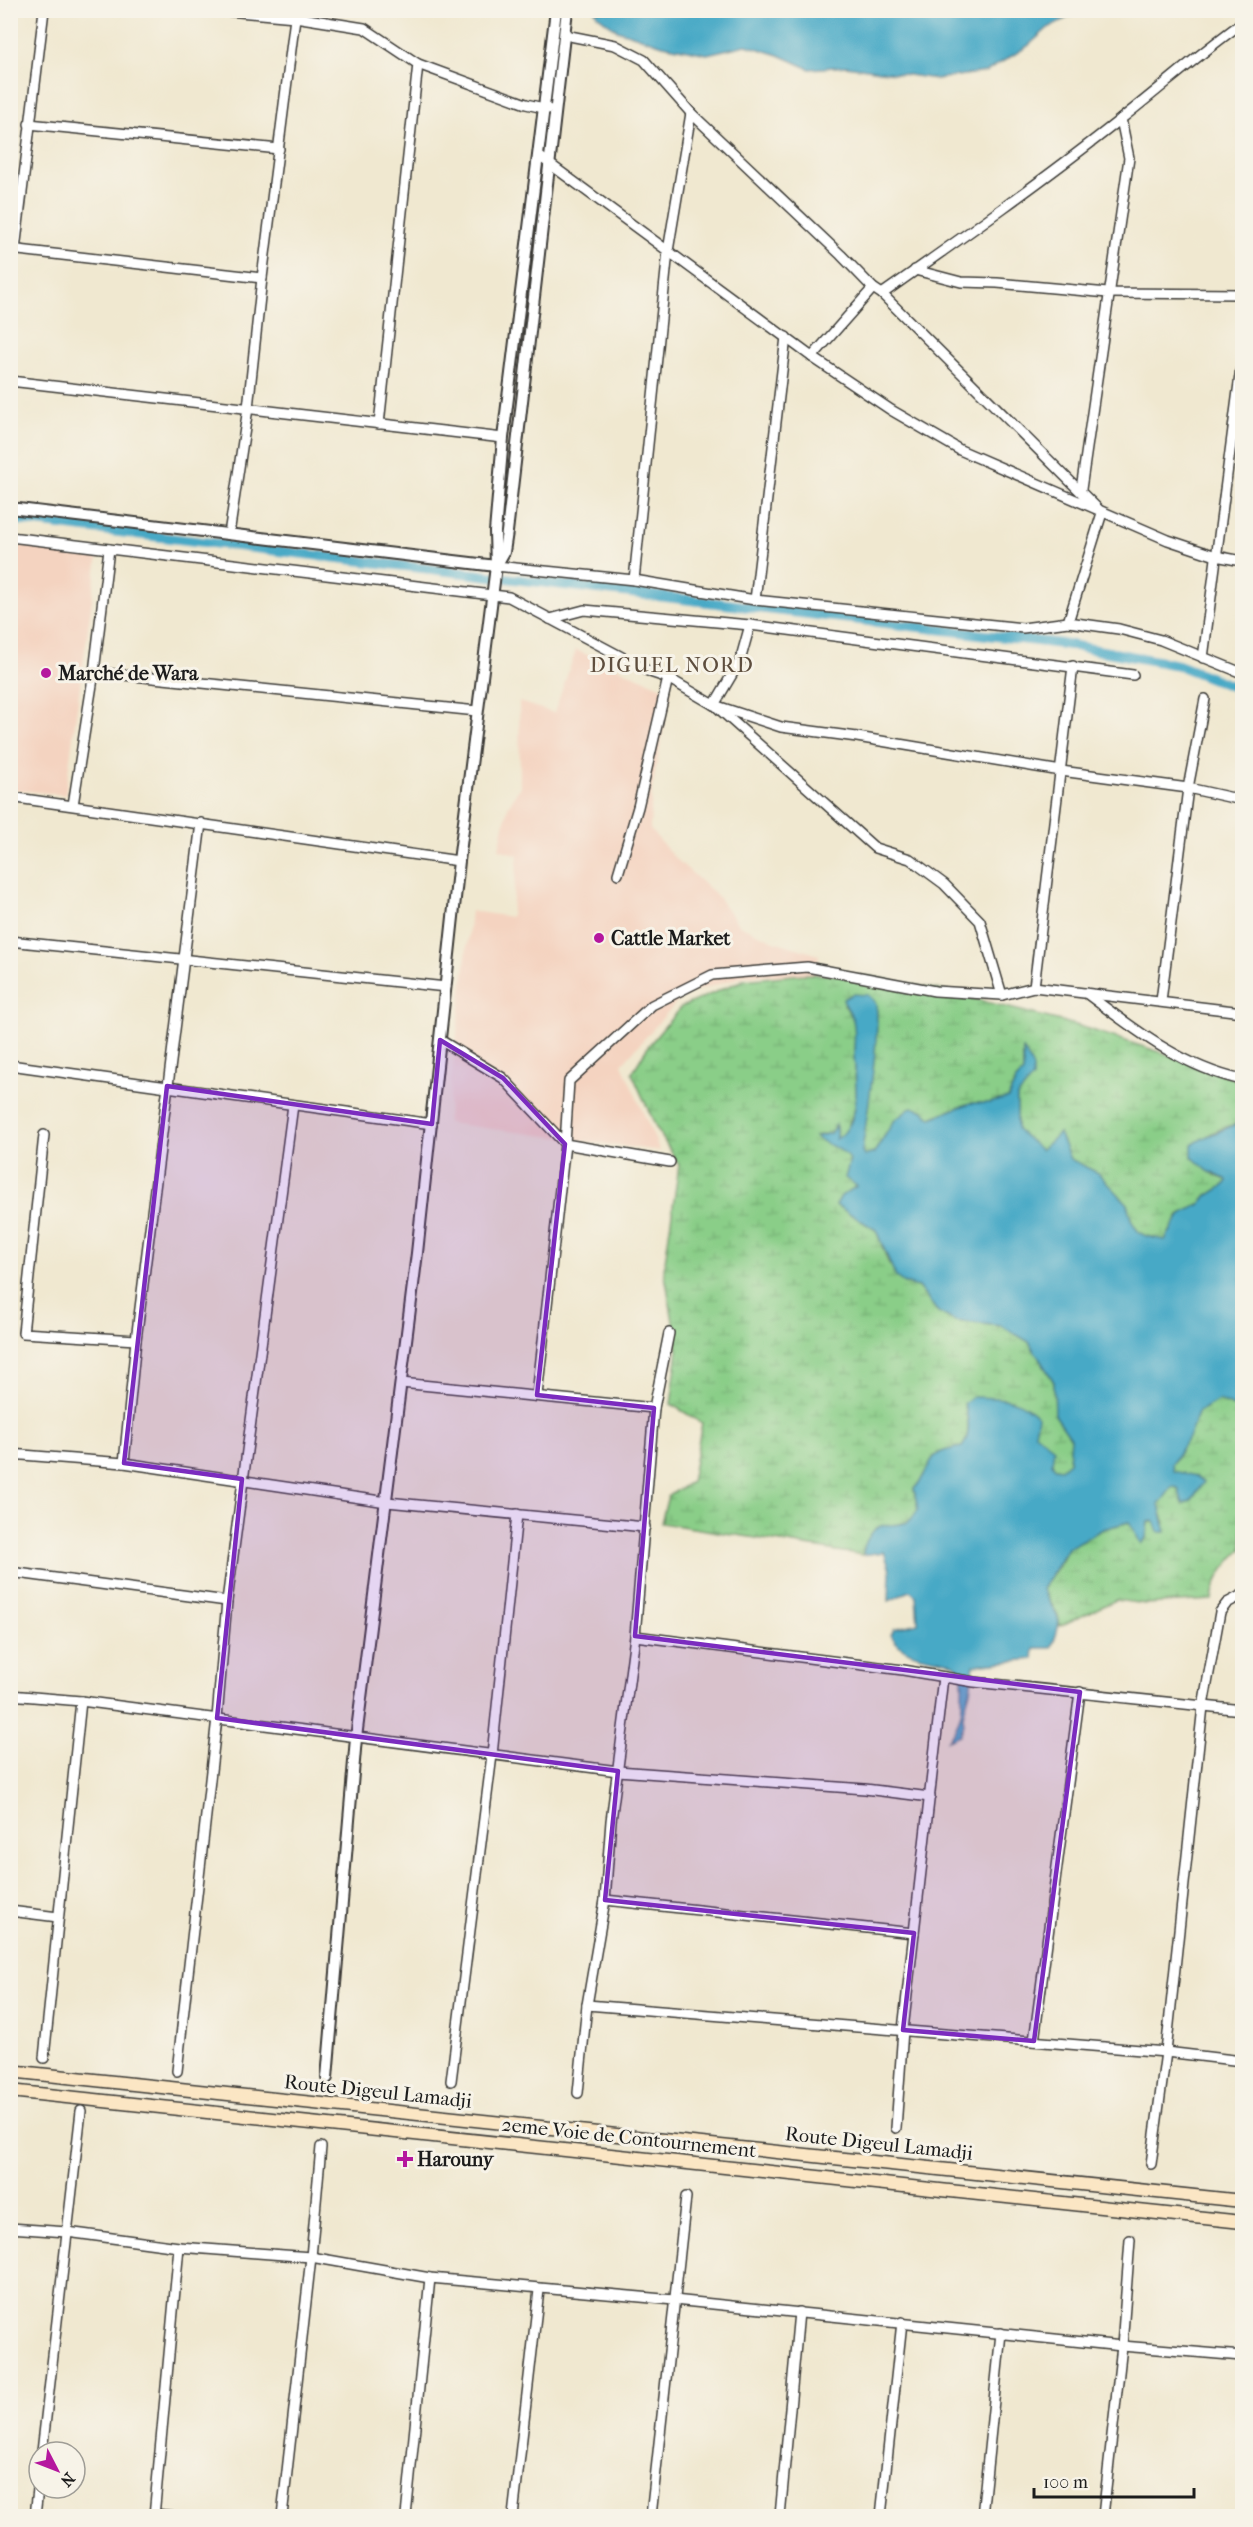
<svg xmlns="http://www.w3.org/2000/svg" width="1253" height="2527" font-family="'IM FELL French Canon',serif">
<defs>
<pattern id="wetland-marsh" width="20" height="14" patternUnits="userSpaceOnUse" patternTransform="scale(1.5)"><rect width="20" height="14" fill="#8ace88"/><path d="M1 5h8M5 5V1M11 12h8M15 12V8" fill="none" stroke="#76b075"/></pattern>
</defs>
<rect width="100%" height="100%" fill="#f7f3e8"/>
<filter id="ink" filterUnits="userSpaceOnUse"><feTurbulence type="fractalNoise" baseFrequency=".0167" numOctaves="2"/><feDisplacementMap in="SourceGraphic" scale="12" xChannelSelector="R" yChannelSelector="G"/><feConvolveMatrix kernelMatrix="1 2 1 2 8 2 1 2 1" color-interpolation-filters="sRGB"/></filter>
<filter id="wash" filterUnits="userSpaceOnUse"><feTurbulence type="fractalNoise" baseFrequency=".008" numOctaves="4" result="noise"/><feDisplacementMap in="SourceGraphic" scale="24" xChannelSelector="R" yChannelSelector="G"/><feGaussianBlur stdDeviation="1.35" result="paint"/><feColorMatrix in="noise" values="0 0 0 0 0 0 0 0 0 0 0 0 0 0 0 0 0 1.4 0 .05"/><feComposite in="paint" operator="in"/></filter>
<g filter="url(#wash)">
<rect width="100%" height="100%" fill="#f0e8d0"/>
<g fill="#f4d3c0">
<polygon points="11,544 98,556 65,795 11,789"/>
<polygon points="576,650 671,691 652,788 650,829 671,854 718,897 739,925 774,941 819,955 814,975 747,975 683,995 622,1064 660,1151 447,1123 471,911 511,917 518,855 499,849 508,807 520,787 519,702 554,713"/>
</g>
<g fill="url(#wetland-marsh)" stroke="#537552" stroke-width="1.5">
<path d="M804,974L870,976L940,990L1076,1025L1191,1062L1242,1082V1124L1241,1122C1214,1131 1206,1131 1192,1157L1216,1176L1227,1180L1226,1184L1207,1196L1199,1205L1180,1214L1165,1240C1146,1236 1139,1238 1131,1219C1129,1213 1128,1210 1128,1204L1098,1173L1070,1159L1059,1134L1041,1151L1017,1130V1096L1033,1077L1023,1049V1073L1016,1080L1008,1099L989,1103H970L930,1118L912,1107L894,1121L874,1153L864,1156L862,1152L876,1025L875,1003L844,1005L853,1017L856,1031L854,1049L856,1092L855,1107L846,1132L836,1139V1126L830,1133L816,1136C823,1143 828,1144 838,1147C852,1152 854,1173 858,1186L841,1196L836,1205L876,1230L888,1262L904,1283L918,1287L938,1312L955,1321L1002,1326L1029,1342L1054,1382L1055,1415L1071,1438L1069,1462L1061,1469L1055,1468L964,1404C968,1418 971,1434 963,1447C921,1453 937,1463 914,1489L918,1510L910,1521L893,1526L863,1549V1555L661,1523L668,1496L691,1482L702,1423L671,1404L678,1350L664,1269L679,1165L656,1127L632,1073L649,1045L681,1007L743,980Z"/>
<path d="M1219,1400L1242,1411V1549C1227,1564 1214,1579 1212,1600L1145,1604L1116,1600L1060,1626L1058,1615L1042,1589L1058,1567L1068,1548L1103,1529L1129,1522L1146,1538L1148,1522L1165,1523L1158,1505L1172,1487L1178,1488L1183,1504L1196,1476L1173,1472L1172,1464L1189,1436L1199,1411Z"/>
</g>
<g fill="#46a9c6" stroke="#316271" stroke-width="1.5">
<polygon points="595,11 1080,11 1048,28 1028,46 986,72 936,79 846,66 810,69 779,55 746,45 707,54 663,45 617,30 597,15"/>
<path d="M853,994L868,995C870,997 873,999 875,1002C883,1019 865,1127 862,1152L864,1156L874,1153L894,1121L912,1107L924,1111L931,1118L970,1103H989L1008,1098L1016,1080L1023,1073V1048L1033,1068V1078L1017,1096V1130L1041,1150L1059,1133L1070,1159L1098,1173L1128,1204C1128,1210 1129,1213 1131,1219C1139,1238 1146,1236 1165,1240L1181,1214L1199,1205L1207,1196L1226,1184L1227,1180L1208,1171L1192,1157V1145L1203,1138L1241,1122L1242,1124V1411L1219,1400L1199,1411L1189,1436L1172,1464L1173,1471L1196,1476L1204,1482L1192,1500L1183,1504L1178,1488L1172,1487L1159,1505L1166,1532H1158L1154,1521L1148,1522L1146,1538L1141,1544L1129,1522L1103,1529L1068,1548L1042,1589C1057,1620 1066,1613 1051,1648H1034L1033,1659L974,1665L970,1691L963,1715L964,1725L960,1735L948,1740C958,1727 963,1714 962,1697C962,1690 963,1680 961,1673C953,1650 909,1668 891,1635L894,1629L918,1623L916,1596L910,1591L889,1601L890,1570L884,1552L863,1555C863,1544 873,1525 885,1525C893,1524 901,1526 909,1521C912,1519 916,1513 918,1510L914,1489C937,1463 921,1453 962,1447C972,1434 968,1418 964,1403L972,1397C999,1398 1018,1396 1038,1417L1035,1433L1054,1448L1052,1463L1055,1468L1061,1469L1069,1462L1071,1438L1055,1415L1054,1382L1029,1342L1002,1326L955,1321L938,1312L918,1287L904,1283L896,1277L876,1230L836,1205L841,1196L857,1186L845,1178L850,1160C838,1144 829,1148 815,1137L830,1133L836,1125V1139C864,1121 855,1081 854,1052C854,1041 856,1031 853,1020C851,1012 845,1007 843,999Z"/>
</g>
<g fill="none" stroke-linecap="round" stroke-linejoin="round">
<polyline stroke="#46a9c6" stroke-width="10" points="10,519 1070,645 1178,665 1242,690"/>
</g>
</g>
<g filter="url(#ink)">
<g fill="none" stroke-linecap="round" stroke-linejoin="round">
<defs>
<g id="minor">
<polyline points="217,10 295,17 364,28 418,64 526,104 548,109"/>
<polyline points="565,35 615,45 644,60 691,113 841,255 873,288 882,294 1098,509"/>
<polyline points="29,124 279,149"/>
<polyline points="539,156 812,357 891,410 960,450 1168,540 1216,556 1242,561"/>
<polyline points="10,249 262,278"/>
<polyline points="15,250 44,10"/>
<polyline points="915,270 961,282 997,283 1108,293 1242,294"/>
<path d="M882,294C963,237 1044,180 1121,119C1162,87 1200,53 1242,23"/>
<polyline points="812,357 873,288"/>
<polyline points="10,381 503,438"/>
<polyline points="379,424 418,64"/>
<polyline points="1081,489 1129,158 1121,119"/>
<polyline points="229,534 248,408 262,278 296,10"/>
<polyline points="10,537 509,597 650,672 668,678 714,705 781,727 857,737 1061,771 1188,788 1242,800"/>
<polyline points="496,566 634,580 755,600 1023,628 1068,622 1119,629 1161,640 1242,673"/>
<polyline points="634,580 668,251 691,113"/>
<polyline points="755,600 786,337"/>
<polyline points="550,619 584,610 750,625 1133,675"/>
<polyline points="1068,622 1102,513"/>
<polyline points="1203,658 1242,360"/>
<polyline points="94,672 477,711"/>
<polyline points="714,705 740,661 750,625"/>
<polyline points="718,708 875,848 910,859 944,884 980,921 1002,995"/>
<polyline points="10,797 459,861"/>
<polyline points="73,805 94,672 109,549"/>
<polyline points="618,874 638,807 668,678"/>
<polyline points="10,941 446,987"/>
<polyline points="1034,987 1073,666"/>
<path d="M1086,993C1135,1030 1182,1067 1242,1080"/>
<polyline points="1161,1001 1188,788 1205,699"/>
<polyline points="440,1040 503,1078 565,1144 537,1395"/>
<polyline points="10,1065 432,1124"/>
<polyline points="44,1135 23,1333 136,1340"/>
<polyline points="670,1162 565,1144 569,1081 652,1005 712,975 807,967 935,991 1002,995 1034,987 1242,1012"/>
<polyline points="401,1383 654,1408 635,1636 611,1821 605,1900 587,2005 578,2093"/>
<polyline points="654,1408 669,1333"/>
<polyline points="10,1454 124,1463 387,1502 645,1527"/>
<polyline points="124,1463 136,1340 201,823"/>
<polyline points="10,1572 227,1601"/>
<polyline points="635,1636 903,1670 974,1682 1242,1710"/>
<polyline points="10,1695 81,1701 618,1771 865,1789 930,1797"/>
<polyline points="605,1900 914,1933"/>
<polyline points="10,1911 58,1917"/>
<polyline points="587,2005 1166,2052 1242,2061"/>
<polyline points="1034,2041 1080,1692"/>
<polyline points="44,2058 81,1701"/>
<polyline points="177,2071 217,1718 227,1601 293,1105"/>
<polyline points="451,2081 492,1755 517,1514"/>
<polyline points="896,2128 903,2030 943,1677"/>
<polyline points="1151,2164 1166,2052 1203,1706 1220,1612 1227,1603 1242,1595"/>
<polyline points="10,2228 67,2232 179,2247 311,2257 430,2278 674,2300 1122,2346 1242,2356"/>
<polyline points="42,2452 81,2111"/>
<polyline points="154,2514 174,2516"/>
<polyline points="35,2516 39,2480"/>
<polyline points="154,2516 179,2247"/>
<polyline points="282,2516 311,2257 321,2147"/>
<polyline points="406,2516 430,2278"/>
<polyline points="513,2516 539,2290"/>
<polyline points="651,2516 686,2197"/>
<polyline points="780,2516 799,2312"/>
<polyline points="881,2516 902,2322"/>
<polyline points="982,2516 1001,2333"/>
<polyline points="1103,2516 1122,2346 1130,2240"/>
</g>
<g id="tertiary">
<polyline points="10,508 496,566"/>
<polyline points="496,566 504,552 507,532 567,10"/>
<polyline points="327,2078 356,1738 417,1253 459,861 496,566 495,532 503,438 556,10"/>
</g>
<g id="secondary">
<polyline points="10,2071 1242,2201"/>
<polyline points="10,2091 1242,2222"/>
</g>
</defs>
<use href="#minor" stroke="#3c3b37" stroke-width="12"/>
<use href="#tertiary" stroke="#3c3b37" stroke-width="14"/>
<use href="#secondary" stroke="#3c3b37" stroke-width="15"/>
<use href="#minor" stroke="#fff" stroke-width="9"/>
<use href="#tertiary" stroke="#fff" stroke-width="10"/>
<use href="#secondary" stroke="#fbe6c4" stroke-width="12"/>
</g>
</g>
<path fill="#7b2cbf" fill-opacity="0.2" stroke="#7b2cbf" stroke-width="4.5" stroke-linejoin="round" d="M440,1040L503,1078L565,1144L537,1395L654,1408L635,1636L1080,1692L1034,2041L903,2030L914,1933L605,1900L618,1771L217,1718L242,1479L124,1463L167,1086L432,1124Z"/>
<g fill="#b5179e" stroke="#f7f3e8" stroke-width="2">
<circle cx="46" cy="673" r="6"/>
<circle cx="599" cy="938" r="6"/>
<path d="M402 2150h6v6h6v6h-6v6h-6v-6h-6v-6h6z"/>
</g>
<g text-anchor="middle" stroke-width="6" stroke-linejoin="round" paint-order="stroke">
<g font-size="20" font-weight="bold" fill="#1c1c1c" stroke="#f7f3e8" text-anchor="start">
<text x="58" y="680">Marché de Wara</text>
<text x="611" y="945">Cattle Market</text>
<text x="417" y="2166">Harouny</text>
</g>
<g font-size="20" fill="#1c1c1c" stroke="#f7f3e8">
<text transform="translate(378 2091) rotate(6)" y="7">Route Digeul Lamadji</text>
<text transform="translate(629 2137) rotate(6)" y="7">2eme Voie de Contournement</text>
<text transform="translate(879 2143) rotate(6)" y="7">Route Digeul Lamadji</text>
</g>
<g font-size="21" letter-spacing="1.5" fill="#5e4e3e" stroke="#f7f3e8">
<text x="672" y="672">DIGUEL NORD</text>
</g>
</g>
<rect width="1253" height="2527" fill="none" stroke="#f7f3e8" stroke-width="36"/>
<g transform="translate(57 2470) rotate(132)"><circle r="28" fill="#f7f3e8" stroke="#9f9d96" stroke-width="1.5"/>
<path d="M0-4.5L10 22L0 15L-10 22Z" fill="#b5179e"/>
<text y="-9" font-size="16" font-weight="bold" text-anchor="middle" fill="#1c1c1c">N</text>
</g>
<path d="M1034 2488v9h160v-9" fill="none" stroke="#1c1c1c" stroke-width="3"/>
<text x="1043" y="2488" font-size="18" fill="#1c1c1c" stroke="#f7f3e8" stroke-width="4.5" paint-order="stroke">100 m</text>
</svg>
